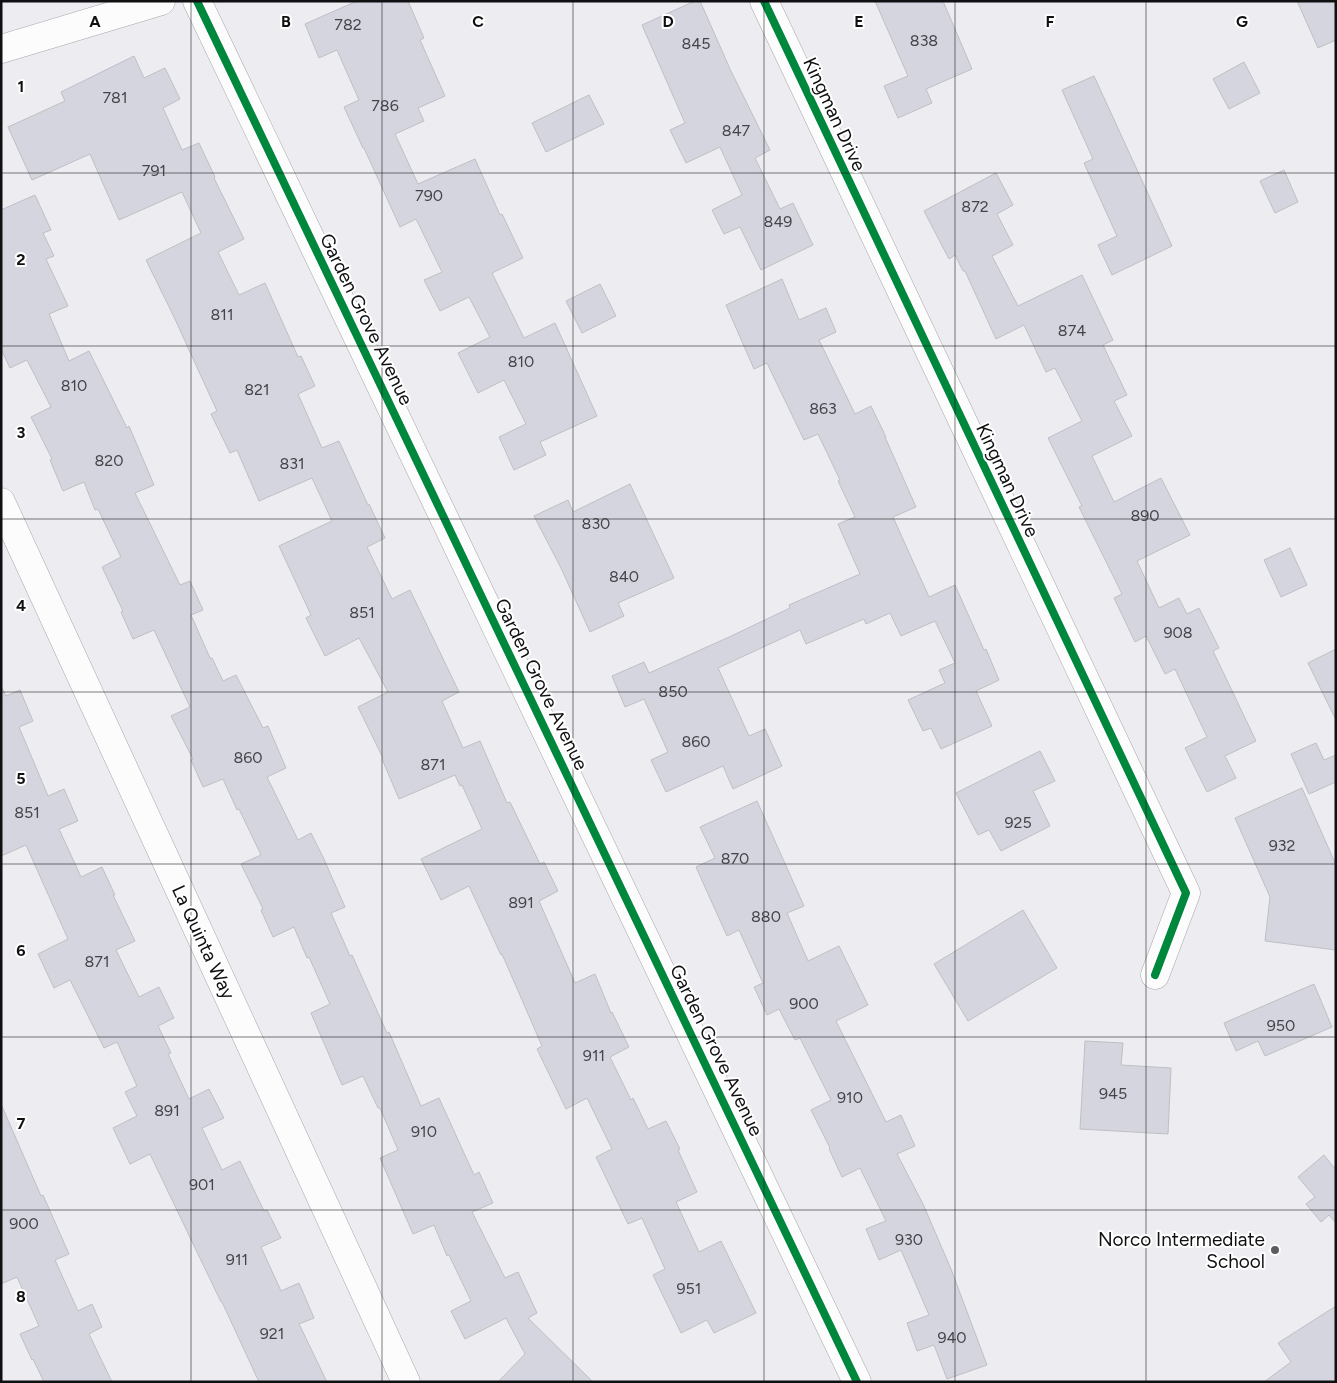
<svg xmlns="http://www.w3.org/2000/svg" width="1337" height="1383" font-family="Figtree,sans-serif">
<rect width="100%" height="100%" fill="#ececf1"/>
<g fill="#d5d5e0" stroke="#bfbfc3">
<polygon points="357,1 408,1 424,38 420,40 445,96 418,108 424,121 395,134 418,184 475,159 500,215 502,214 523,258 492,273 524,338 555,323 597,416 540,442 546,455 514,470 499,437 526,424 504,380 478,393 458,353 490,337 469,297 440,311 424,280 442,272 416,219 400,227 364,148 363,148 344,107 359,100 337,50 319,58 305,24"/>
<polygon points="695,1 700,1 730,69 770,150 755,158 780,209 793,203 813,245 761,270 740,227 724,234 712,210 742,195 720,147 686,163 670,130 685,123 642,25"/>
<polygon points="875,1 943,1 972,69 926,89 932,103 898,118 884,86 908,76"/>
<polygon points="1297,1 1336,1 1336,40 1318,48"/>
<polygon points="134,56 144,78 165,68 180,99 163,108 182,150 199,143 215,177 214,178 244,239 218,252 239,295 265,283 298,357 301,356 315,386 298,394 322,448 339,441 368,505 369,504 385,538 367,547 392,599 410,590 459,692 442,701 463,748 480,741 507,803 510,802 540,864 544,862 558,891 539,901 575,983 595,974 611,1013 612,1012 629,1047 610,1057 631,1100 633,1098 648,1129 666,1121 680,1149 678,1150 697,1192 676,1202 699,1252 721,1241 756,1313 714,1333 707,1320 681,1333 653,1275 665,1269 642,1218 628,1224 596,1157 612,1149 587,1098 566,1109 537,1049 542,1046 502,954 501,955 469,886 441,900 421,859 482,829 462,785 460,786 455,775 399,799 382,759 383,758 358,707 388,692 359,638 325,656 306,618 311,615 279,546 332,521 312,478 259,501 237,450 230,453 211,414 217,411 174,317 146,260 201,233 182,192 119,220 90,154 32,180 8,127 65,101 61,92"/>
<polygon points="1244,62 1260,93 1229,109 1213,79"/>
<polygon points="1094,76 1172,246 1112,275 1098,245 1117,236 1084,163 1093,159 1062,90"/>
<polygon points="589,95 604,124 546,152 532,123"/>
<polygon points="1284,170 1298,202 1275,213 1260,181"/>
<polygon points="996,173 1013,205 997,214 1013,245 992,256 1018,306 1082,275 1113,340 1103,345 1127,395 1114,401 1132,436 1092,456 1114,502 1161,478 1190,535 1137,561 1159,608 1179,598 1187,614 1199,608 1219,648 1213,651 1256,741 1225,756 1236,778 1207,792 1185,748 1207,737 1175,669 1165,674 1146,636 1135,642 1114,598 1122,594 1079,507 1082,506 1048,438 1082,421 1055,368 1046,372 1024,325 996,339 965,271 963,271 955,255 949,259 924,211"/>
<polygon points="35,195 51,230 43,233 54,256 46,259 68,306 49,314 69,361 89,351 127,428 129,426 154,485 135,493 180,585 190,581 203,610 191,615 210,658 212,658 223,681 236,675 263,728 268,726 286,768 267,777 298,840 311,833 323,857 345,907 331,913 350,956 352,955 387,1033 389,1032 421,1106 439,1098 474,1175 479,1172 493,1203 472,1212 505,1278 518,1272 537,1313 528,1318 593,1382 498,1382 525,1354 506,1318 465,1339 451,1311 471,1301 449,1255 447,1256 434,1225 413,1234 380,1158 398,1150 380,1108 378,1108 363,1076 342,1085 311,1013 330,1004 309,957 307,958 294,927 273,937 261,910 263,909 241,864 261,855 239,809 237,810 223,779 203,787 191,760 193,759 171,716 190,707 154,630 133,639 121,612 123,611 102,567 121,557 98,509 95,510 84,482 63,491 50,460 52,459 31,417 51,407 27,360 10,368 1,349 1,210"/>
<polygon points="782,279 799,320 826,308 836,332 819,340 855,414 871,406 886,437 885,437 916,507 893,517 929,597 955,585 984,650 986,649 999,680 976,691 992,726 941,749 931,728 923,731 908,700 945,683 939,670 955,663 935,621 901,636 890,613 866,624 864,619 806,644 800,630 718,668 749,736 765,729 782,766 733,789 723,766 666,792 651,760 668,752 644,699 625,707 612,676 644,662 649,673 727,638 790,608 789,605 860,574 838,524 855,517 838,481 840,480 818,434 804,440 767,363 754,369 726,305"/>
<polygon points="600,284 616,316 582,333 566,301"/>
<polygon points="630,484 674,578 618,603 624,616 590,632 561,568 534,516 568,500 573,512"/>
<polygon points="1290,548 1307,585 1281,597 1264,560"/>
<polygon points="1336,649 1336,720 1308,663"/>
<polygon points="1,686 6,696 20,690 33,721 19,727 48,796 64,789 78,821 59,829 81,877 102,867 115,895 113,895 135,941 116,950 139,997 159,987 174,1018 158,1026 171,1053 168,1054 189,1099 209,1089 224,1118 202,1128 222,1170 240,1161 264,1211 267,1210 281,1238 261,1247 281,1291 299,1283 314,1318 299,1324 327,1382 259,1382 222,1302 221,1302 150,1154 130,1164 113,1128 137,1116 125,1092 137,1086 117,1042 104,1048 70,980 54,988 38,954 68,939 26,845 1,856"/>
<polygon points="1316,743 1324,760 1336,755 1336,782 1309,794 1291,754"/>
<polygon points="1040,751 1055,781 1033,791 1050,826 1001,851 989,830 978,835 956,793"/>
<polygon points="1302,788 1336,865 1336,950 1265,941 1270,897 1235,818"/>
<polygon points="757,801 804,906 787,913 808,961 839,946 868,1005 836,1021 886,1122 901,1115 915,1146 897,1154 923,1204 951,1269 987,1365 947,1379 934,1345 917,1351 907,1323 929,1315 901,1250 879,1260 866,1229 886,1221 860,1168 842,1177 829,1149 830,1148 811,1110 831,1100 800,1038 795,1040 779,1009 767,1015 754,987 763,983 739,930 727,936 696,867 715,858 700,827"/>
<polygon points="1023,910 1057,968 968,1021 934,964"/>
<polygon points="1314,984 1332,1027 1265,1056 1258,1041 1236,1051 1224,1023"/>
<polygon points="1085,1041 1123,1043 1121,1065 1171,1068 1168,1134 1080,1129"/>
<polygon points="1,1104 41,1196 43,1195 69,1254 55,1260 78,1311 92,1304 102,1327 89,1334 112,1382 44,1382 33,1359 32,1360 20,1334 39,1326 17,1277 1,1284"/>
<polygon points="1324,1155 1336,1170 1336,1223 1329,1215 1321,1222 1306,1204 1315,1197 1298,1177"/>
<polygon points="1336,1306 1336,1382 1264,1382 1291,1362 1278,1343"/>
</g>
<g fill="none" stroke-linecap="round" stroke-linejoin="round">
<defs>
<g id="minor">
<polyline points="197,1 857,1382"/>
<polyline points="764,1 1186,893 1155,975"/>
<polyline points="1,49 161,1"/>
<polyline points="1,502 406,1382"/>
</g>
</defs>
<use href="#minor" stroke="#a8a8ac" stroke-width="29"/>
<use href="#minor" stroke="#fcfcfd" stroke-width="28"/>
<defs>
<g id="cycleway">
<polyline points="197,1 857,1382"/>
<polyline points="764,1 1186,893 1155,975"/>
</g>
</defs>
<use href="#cycleway" stroke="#fff" stroke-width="11"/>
<use href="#cycleway" stroke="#00873e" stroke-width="8"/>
</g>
<path fill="none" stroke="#101012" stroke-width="1" stroke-opacity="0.55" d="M191,1V1382M382,1V1382M573,1V1382M764,1V1382M955,1V1382M1146,1V1382M1,173H1336M1,346H1336M1,519H1336M1,692H1336M1,864H1336M1,1037H1336M1,1210H1336"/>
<circle fill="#5d5d60" stroke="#fff" stroke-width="2" cx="1275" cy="1250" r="5"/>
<g text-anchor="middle" stroke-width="4" stroke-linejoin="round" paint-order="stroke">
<g font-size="16" fill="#444449">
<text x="348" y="30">782</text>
<text x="924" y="46">838</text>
<text x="696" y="49">845</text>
<text x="115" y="103">781</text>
<text x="385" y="111">786</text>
<text x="736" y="136">847</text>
<text x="154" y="176">791</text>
<text x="429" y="201">790</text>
<text x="975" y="212">872</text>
<text x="778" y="227">849</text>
<text x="222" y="320">811</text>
<text x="1072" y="336">874</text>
<text x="521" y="367">810</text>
<text x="74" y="391">810</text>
<text x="257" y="395">821</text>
<text x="823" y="414">863</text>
<text x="109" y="466">820</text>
<text x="292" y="469">831</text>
<text x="1145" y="521">890</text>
<text x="596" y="529">830</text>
<text x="624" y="582">840</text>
<text x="362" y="618">851</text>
<text x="1178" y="638">908</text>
<text x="673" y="697">850</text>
<text x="696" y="747">860</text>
<text x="248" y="763">860</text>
<text x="433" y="770">871</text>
<text x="27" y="818">851</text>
<text x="1018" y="828">925</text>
<text x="1282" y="851">932</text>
<text x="735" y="864">870</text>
<text x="521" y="908">891</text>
<text x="766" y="922">880</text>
<text x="97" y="967">871</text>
<text x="804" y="1009">900</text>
<text x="1281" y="1031">950</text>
<text x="594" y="1061">911</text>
<text x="1113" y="1099">945</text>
<text x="850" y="1103">910</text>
<text x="167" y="1116">891</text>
<text x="424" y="1137">910</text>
<text x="202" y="1190">901</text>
<text x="24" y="1229">900</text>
<text x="909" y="1245">930</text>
<text x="237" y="1265">911</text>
<text x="689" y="1294">951</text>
<text x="272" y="1339">921</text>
<text x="952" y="1343">940</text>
</g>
<g font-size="19" fill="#101012" stroke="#fff">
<text transform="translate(835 114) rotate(65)" y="7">Kingman Drive</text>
<text transform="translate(367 319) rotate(64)" y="7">Garden Grove Avenue</text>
<text transform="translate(1008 480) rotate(65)" y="7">Kingman Drive</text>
<text transform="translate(542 684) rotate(64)" y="7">Garden Grove Avenue</text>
<text transform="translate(204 942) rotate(65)" y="7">La Quinta Way</text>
<text transform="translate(717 1050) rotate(64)" y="7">Garden Grove Avenue</text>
</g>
<g font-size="19" fill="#101012" stroke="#fff" text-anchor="end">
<text x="1265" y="1246">Norco Intermediate<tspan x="1265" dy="22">School</tspan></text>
</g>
</g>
<g font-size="16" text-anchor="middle" font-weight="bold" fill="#101012" stroke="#fff" stroke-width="4" stroke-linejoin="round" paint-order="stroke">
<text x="95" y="27">A</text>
<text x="286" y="27">B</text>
<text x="478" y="27">C</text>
<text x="668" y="27">D</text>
<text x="859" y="27">E</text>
<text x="1050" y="27">F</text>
<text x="1242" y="27">G</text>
<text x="21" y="92">1</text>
<text x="21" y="265">2</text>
<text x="21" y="438">3</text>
<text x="21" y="611">4</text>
<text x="21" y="784">5</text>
<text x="21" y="956">6</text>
<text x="21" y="1129">7</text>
<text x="21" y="1302">8</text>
</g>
<rect width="1337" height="1383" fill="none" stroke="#101012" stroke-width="5"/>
</svg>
